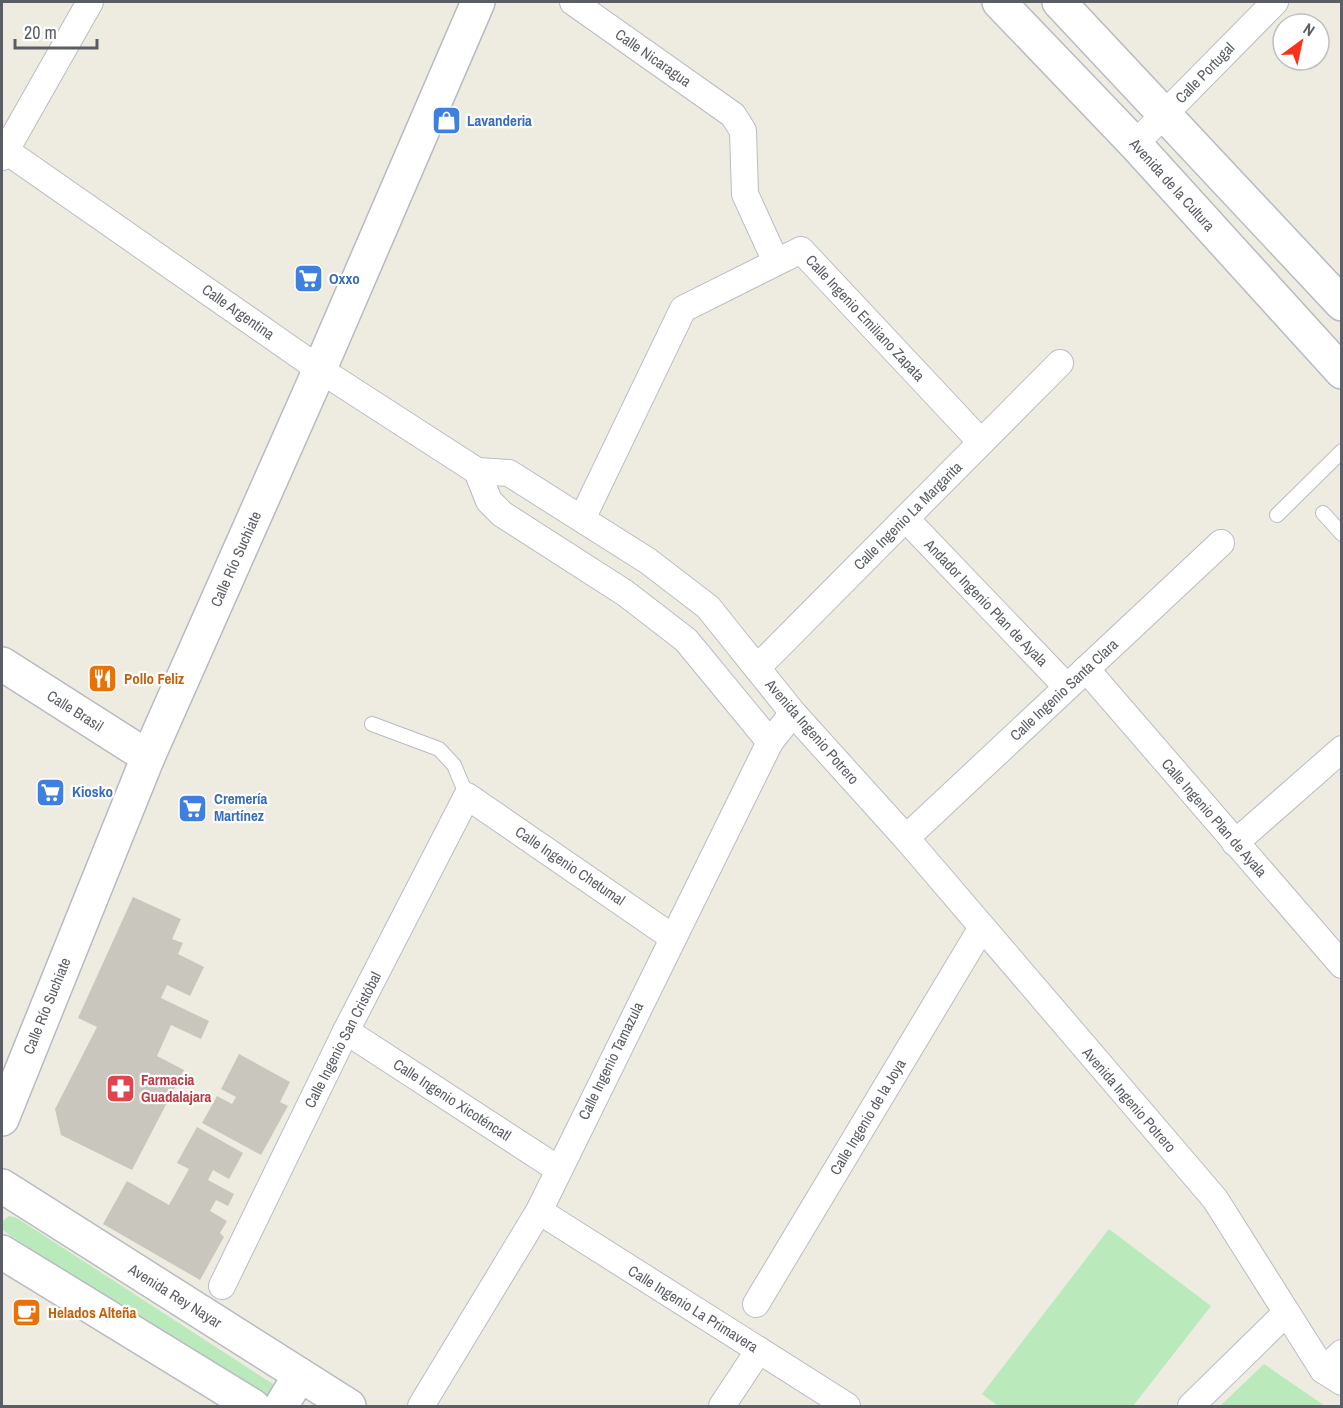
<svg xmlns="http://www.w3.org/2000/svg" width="1343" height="1408" font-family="'Archivo Narrow',sans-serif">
<rect width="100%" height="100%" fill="#eeece1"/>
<g fill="#bae9bb">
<polygon points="9,1216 17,1218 273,1384 277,1396 265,1400 8,1234 2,1229 2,1222"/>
<polygon points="1109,1229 1211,1306 1133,1406 998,1406 982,1394"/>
<polygon points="1264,1364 1325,1406 1220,1406"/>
</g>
<g fill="#c9c6be">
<polygon points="133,897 181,919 172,939 183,943 178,954 204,967 190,996 167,985 161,998 209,1021 201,1039 171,1025 157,1056 184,1070 132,1170 61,1135 55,1109 97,1027 78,1018"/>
<polygon points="239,1054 290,1082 280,1102 288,1106 261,1155 202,1123 217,1096 232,1104 236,1097 221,1089"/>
<polygon points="197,1127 243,1153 229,1179 213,1170 208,1180 234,1194 228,1206 216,1200 210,1211 227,1221 220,1233 224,1237 200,1280 103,1224 127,1181 169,1205 189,1169 177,1163"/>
</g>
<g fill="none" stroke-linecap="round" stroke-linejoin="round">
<defs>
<g id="lane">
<polyline points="1323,513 1342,534"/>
<polyline points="1277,515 1342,451"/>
<polyline points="372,724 439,749 454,765 467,796"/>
</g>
<g id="street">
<polyline points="573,2 733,115 743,131 745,194 776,262"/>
<polyline points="1135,144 1275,2"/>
<polyline points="2,148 319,369 477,471 509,473 648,561 708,607 793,713 906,838 1215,1199 1323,1370 1342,1382"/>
<polyline points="2,157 90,2"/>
<polyline points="477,471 489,501 502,514 625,593 686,640 770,742"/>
<polyline points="582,519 683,309 801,250 981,442"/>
<polyline points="906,519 1067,687"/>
<polyline points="757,668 1060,363"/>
<polyline points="1086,669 1342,965"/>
<polyline points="906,838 1221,543"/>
<polyline points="1235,843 1342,749"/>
<polyline points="346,1031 558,1169"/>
<polyline points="539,1211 847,1406"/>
<polyline points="222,1286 346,1031 467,796 672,937"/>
<polyline points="756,1304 981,929"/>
<polyline points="1323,1370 1342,1353"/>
<polyline points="421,1406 539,1211 770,742 793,713"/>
<polyline points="722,1406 759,1350"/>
<polyline points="1191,1406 1286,1313"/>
</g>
<g id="secondary">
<polyline points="999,2 1135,144 1342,372"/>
<polyline points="1059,2 1342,304"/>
<polyline points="2,664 148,757"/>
<polyline points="2,1119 148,757 312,387 478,2"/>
<polyline points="2,1186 349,1406"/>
<polyline points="2,1252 253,1406"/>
<polyline points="281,1406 300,1375"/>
</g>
</defs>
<use href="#lane" stroke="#b9bcc2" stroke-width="16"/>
<use href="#street" stroke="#b9bcc2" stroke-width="28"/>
<use href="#secondary" stroke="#b7bbc1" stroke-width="36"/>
<use href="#lane" stroke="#fff" stroke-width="14"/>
<use href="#street" stroke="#fff" stroke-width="26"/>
<use href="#secondary" stroke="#fff" stroke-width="33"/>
</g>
<defs>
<symbol id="shop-square" viewBox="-11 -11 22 22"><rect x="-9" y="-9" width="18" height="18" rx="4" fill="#3f7fe0" stroke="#fff"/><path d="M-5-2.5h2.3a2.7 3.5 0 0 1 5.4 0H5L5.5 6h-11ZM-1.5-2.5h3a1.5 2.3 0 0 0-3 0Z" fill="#fff"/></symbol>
<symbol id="supermarket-square" viewBox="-11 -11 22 22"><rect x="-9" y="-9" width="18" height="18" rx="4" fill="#3f7fe0" stroke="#fff"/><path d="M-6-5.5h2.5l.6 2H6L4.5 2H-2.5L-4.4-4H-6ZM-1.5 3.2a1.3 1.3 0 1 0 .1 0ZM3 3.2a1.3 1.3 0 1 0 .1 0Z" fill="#fff"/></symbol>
<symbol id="restaurant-square" viewBox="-11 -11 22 22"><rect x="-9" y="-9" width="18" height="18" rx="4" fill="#e8710a" stroke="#fff"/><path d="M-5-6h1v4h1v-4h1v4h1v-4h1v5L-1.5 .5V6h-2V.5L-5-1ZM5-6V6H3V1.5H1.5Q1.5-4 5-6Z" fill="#fff"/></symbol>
<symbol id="pharmacy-square" viewBox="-11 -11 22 22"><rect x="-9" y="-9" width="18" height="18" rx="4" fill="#e0444e" stroke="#fff"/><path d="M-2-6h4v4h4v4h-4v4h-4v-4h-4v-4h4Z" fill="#fff"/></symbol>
<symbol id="cafe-square" viewBox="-11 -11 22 22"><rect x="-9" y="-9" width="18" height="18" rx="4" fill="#e8710a" stroke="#fff"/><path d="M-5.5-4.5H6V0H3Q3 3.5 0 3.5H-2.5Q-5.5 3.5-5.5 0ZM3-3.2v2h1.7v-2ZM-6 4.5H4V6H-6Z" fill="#fff"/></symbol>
</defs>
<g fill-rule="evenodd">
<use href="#shop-square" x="430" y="104" width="33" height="33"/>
<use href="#supermarket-square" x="292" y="262" width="33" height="33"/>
<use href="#restaurant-square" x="86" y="662" width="33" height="33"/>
<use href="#supermarket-square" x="34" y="776" width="33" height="33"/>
<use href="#supermarket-square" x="176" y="792" width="33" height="33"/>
<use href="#pharmacy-square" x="104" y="1072" width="33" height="33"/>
<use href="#cafe-square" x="10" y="1296" width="33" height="33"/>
</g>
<g text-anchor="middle" stroke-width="4.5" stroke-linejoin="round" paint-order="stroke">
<g font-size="15" fill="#5a5e64" stroke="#fff">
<text transform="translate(653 58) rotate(35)" y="5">Calle Nicaragua</text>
<text transform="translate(1205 73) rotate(-46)" y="5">Calle Portugal</text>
<text transform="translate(1172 185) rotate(48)" y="5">Avenida de la Cultura</text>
<text transform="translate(238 312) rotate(35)" y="5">Calle Argentina</text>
<text transform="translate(865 318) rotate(47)" y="5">Calle Ingenio Emiliano Zapata</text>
<text transform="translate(908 516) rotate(-45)" y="5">Calle Ingenio La Margarita</text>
<text transform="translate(236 559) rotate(-66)" y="5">Calle Río Suchiate</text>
<text transform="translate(986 603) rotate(46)" y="5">Andador Ingenio Plan de Ayala</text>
<text transform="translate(1064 690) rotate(-43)" y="5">Calle Ingenio Santa Clara</text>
<text transform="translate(75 711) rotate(32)" y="5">Calle Brasil</text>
<text transform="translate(812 732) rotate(49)" y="5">Avenida Ingenio Potrero</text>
<text transform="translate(1214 818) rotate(49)" y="5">Calle Ingenio Plan de Ayala</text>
<text transform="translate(570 866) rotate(34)" y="5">Calle Ingenio Chetumal</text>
<text transform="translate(47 1006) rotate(-68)" y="5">Calle Río Suchiate</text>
<text transform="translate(343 1040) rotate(-63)" y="5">Calle Ingenio San Cristóbal</text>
<text transform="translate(611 1061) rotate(-64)" y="5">Calle Ingenio Tamazula</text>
<text transform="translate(452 1100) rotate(33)" y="5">Calle Ingenio Xicoténcatl</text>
<text transform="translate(1129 1100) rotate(49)" y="5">Avenida Ingenio Potrero</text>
<text transform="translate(868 1117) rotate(-59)" y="5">Calle Ingenio de la Joya</text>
<text transform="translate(175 1296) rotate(32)" y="5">Avenida Rey Nayar</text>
<text transform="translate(693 1309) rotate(32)" y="5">Calle Ingenio La Primavera</text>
</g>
<g font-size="15" font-weight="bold" fill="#366cbe" stroke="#fff" text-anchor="start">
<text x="467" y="126">Lavanderia</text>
<text x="329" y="284">Oxxo</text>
<text x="72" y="797">Kiosko</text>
<text x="214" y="804">Cremería<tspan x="214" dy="17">Martínez</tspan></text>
</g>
<g font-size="15" font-weight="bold" fill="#c56008" stroke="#fff" text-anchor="start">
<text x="124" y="684">Pollo Feliz</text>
<text x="48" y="1318">Helados Alteña</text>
</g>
<g font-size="15" font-weight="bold" fill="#be3a42" stroke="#fff" text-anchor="start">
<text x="141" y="1085">Farmacia<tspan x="141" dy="17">Guadalajara</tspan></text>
</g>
</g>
<rect width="1343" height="1408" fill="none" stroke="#5a5e64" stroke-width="6"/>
<g transform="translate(1301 42) rotate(33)"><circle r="28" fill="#ffffff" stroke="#bdbfc1" stroke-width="1.5"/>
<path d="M0-4.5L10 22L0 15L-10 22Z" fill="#fa311b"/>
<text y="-9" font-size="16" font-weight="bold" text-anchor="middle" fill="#5a5e64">N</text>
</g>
<path d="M15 39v9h82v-9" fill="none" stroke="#5a5e64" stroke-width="3"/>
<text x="24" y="39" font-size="18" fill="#5a5e64" stroke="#ffffff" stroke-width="4.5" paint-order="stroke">20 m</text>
</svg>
